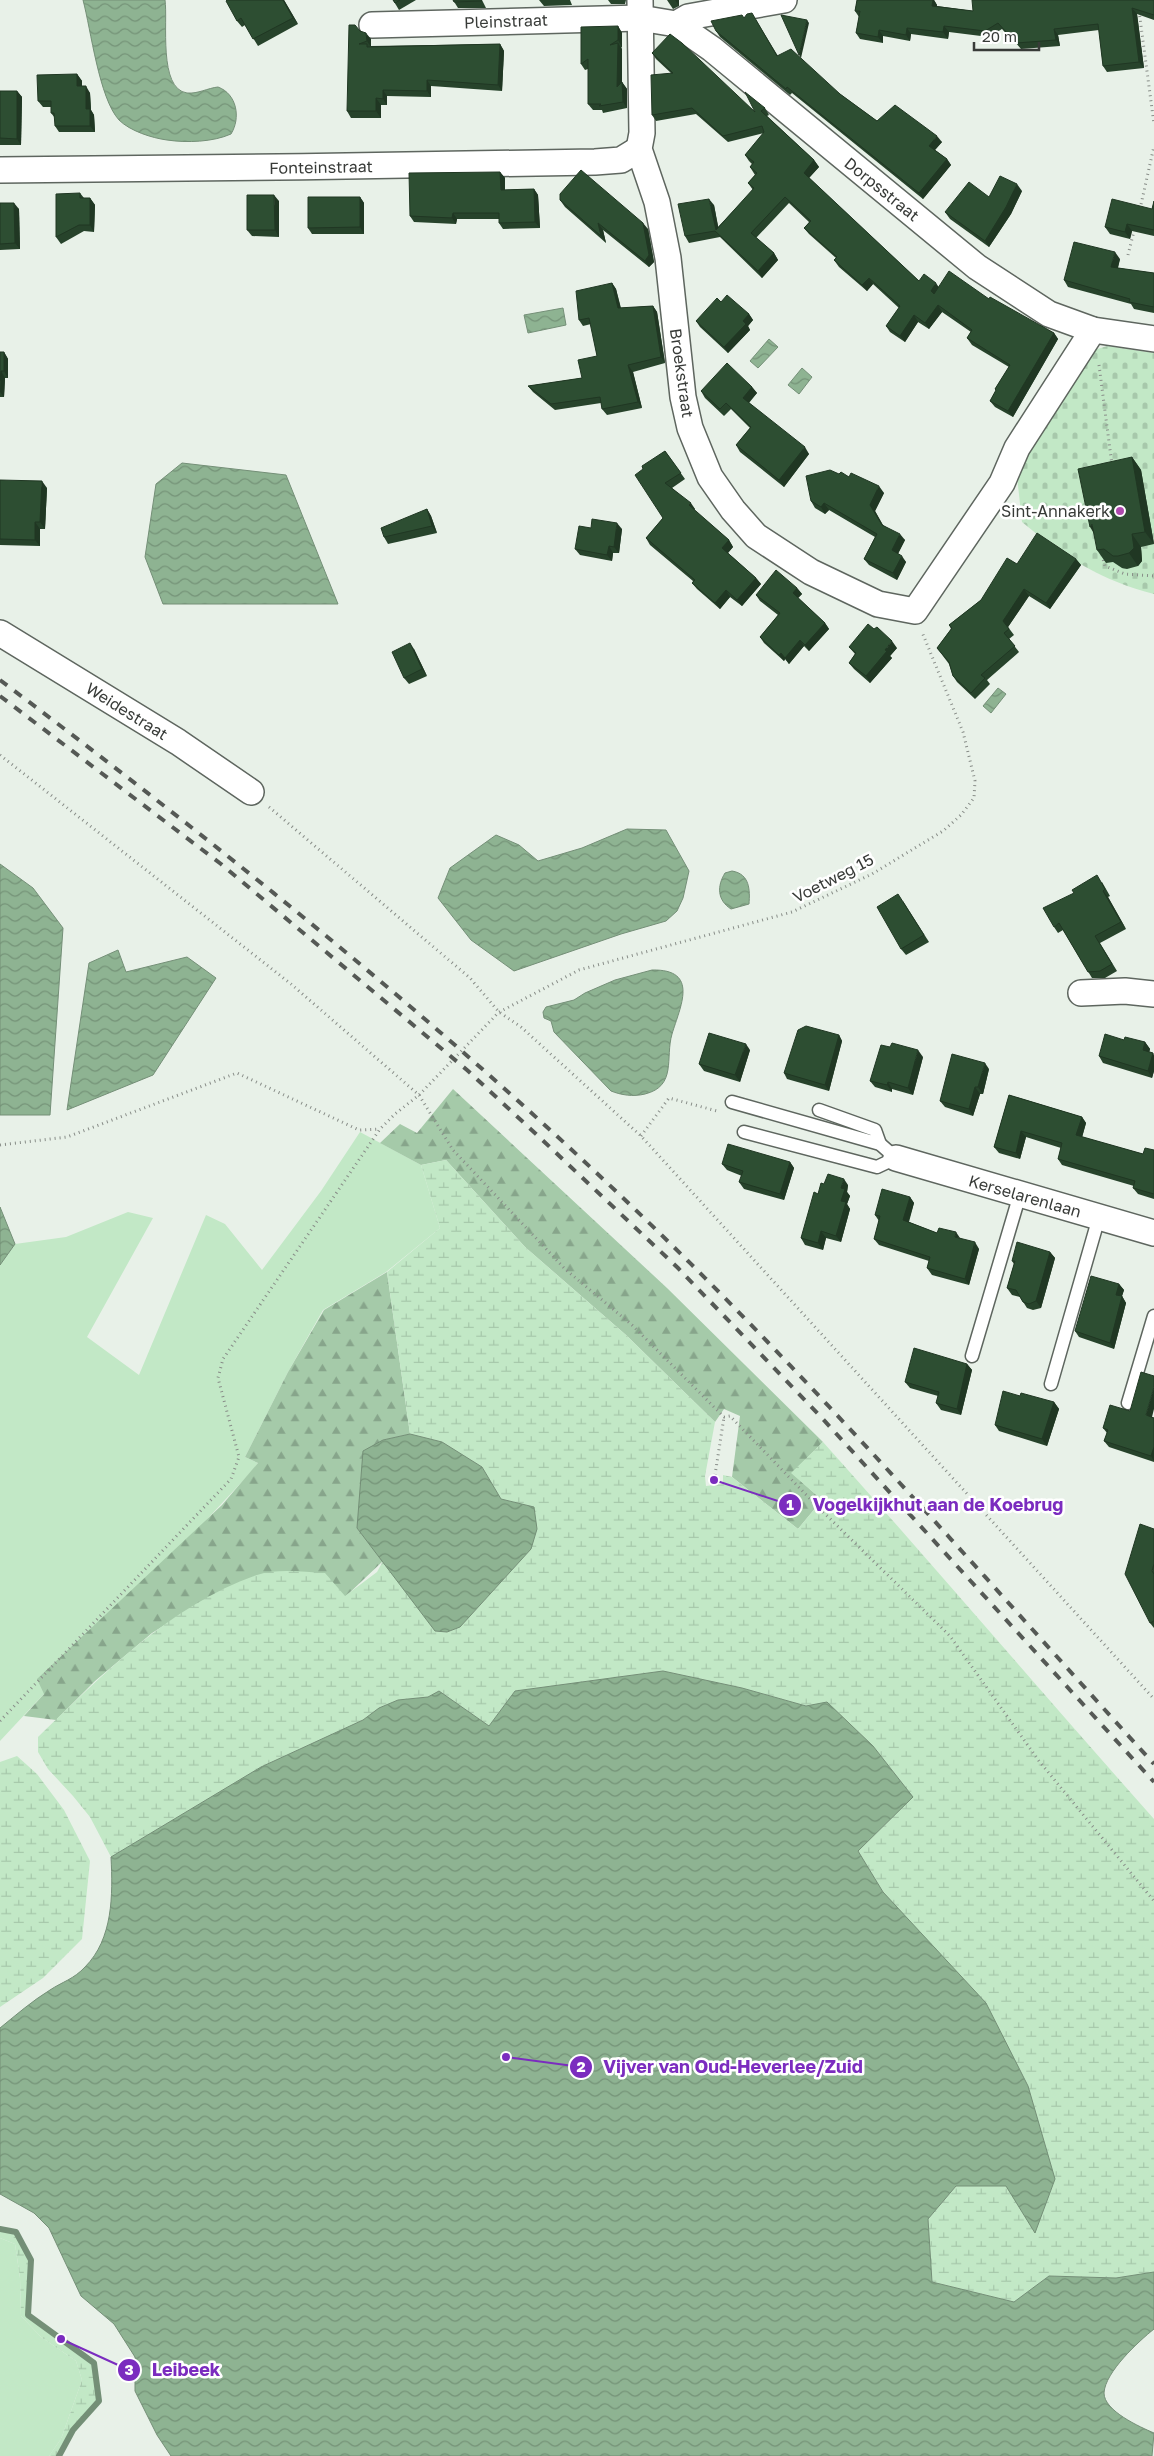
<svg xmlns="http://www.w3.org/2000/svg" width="1154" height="2456" font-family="'Golos Text',sans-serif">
<defs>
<pattern id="forest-firs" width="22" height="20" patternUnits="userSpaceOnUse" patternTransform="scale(1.25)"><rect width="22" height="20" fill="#a5caa9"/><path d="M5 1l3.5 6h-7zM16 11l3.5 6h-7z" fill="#87a58b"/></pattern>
<pattern id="wetland-marsh" width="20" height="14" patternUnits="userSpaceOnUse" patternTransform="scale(1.25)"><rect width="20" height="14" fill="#c2e8c6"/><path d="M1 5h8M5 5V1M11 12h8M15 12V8" fill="none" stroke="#a7c8ab"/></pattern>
<pattern id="cemetery-stones" width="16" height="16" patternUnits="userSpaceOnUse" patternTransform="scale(1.25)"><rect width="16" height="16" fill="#c2e8c6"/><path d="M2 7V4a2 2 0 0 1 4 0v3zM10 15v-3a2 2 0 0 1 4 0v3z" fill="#a7c8ab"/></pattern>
<pattern id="water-waves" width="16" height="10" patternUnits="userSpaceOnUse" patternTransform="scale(1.25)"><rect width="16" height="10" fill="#8eb392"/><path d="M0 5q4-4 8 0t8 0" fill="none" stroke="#759378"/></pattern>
</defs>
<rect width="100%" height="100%" fill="#e8f1e8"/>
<g fill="#c2e8c6">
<polygon points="360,1132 421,1165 440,1228 386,1272 323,1310 288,1372 245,1457 258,1463 252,1471 0,1741 0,1265 15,1244 66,1237 128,1212 153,1218 87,1337 139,1375 206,1215 225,1224 262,1270 321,1191"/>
<polygon points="0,2238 15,2244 20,2278 21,2316 41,2337 76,2361 82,2380 61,2439 49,2456 0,2456"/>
</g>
<g fill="url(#forest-firs)">
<polygon points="453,1089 667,1288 823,1442 792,1473 822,1500 798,1529 732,1477 740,1416 724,1409 715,1422 626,1335 525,1247 446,1160 421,1165 380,1143 400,1124 417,1133"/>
<polygon points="387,1272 410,1434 383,1440 357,1528 383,1561 345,1597 258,1575 206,1599 152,1633 95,1681 56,1720 24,1716 44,1694 37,1679 222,1505 258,1463 245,1457 288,1372 324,1310"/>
</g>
<g fill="url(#wetland-marsh)">
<path d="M446,1160L525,1247L626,1335L715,1422L705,1476L706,1486L723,1484V1475L732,1477L798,1529L822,1500L791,1473L823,1442C935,1567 1043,1694 1154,1819V2272L1116,2278L1049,2276L1014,2302L932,2282L928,2219L956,2186L1006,2185L883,1892L858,1851L913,1797L873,1746L827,1703L806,1706L742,1688L663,1671L515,1691L489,1726L439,1691L428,1697L398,1700L379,1708L363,1720L261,1767L111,1857L90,1817L73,1796L48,1769L38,1752V1737C103,1675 169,1606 257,1575C278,1568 303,1572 325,1573L345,1596L377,1572L383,1561L435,1631L447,1632L460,1627L531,1549L534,1507L501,1499L482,1467L442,1442L410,1434L387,1272L440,1228L421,1165Z"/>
<polygon points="17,1756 37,1774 64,1810 90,1861 82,1939 43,1978 0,2007 0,1762"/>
<polygon points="0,2229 16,2232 31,2260 28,2315 94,2363 99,2401 73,2430 59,2456 49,2456 61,2439 82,2380 76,2361 41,2337 21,2316 20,2278 15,2244 0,2238"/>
</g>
<path fill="url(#cemetery-stones)" d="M1107,346L1154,353V594C1104,582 1061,555 1022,522L1015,458L1088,352Z"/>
<g fill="url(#water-waves)" stroke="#748f77">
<path d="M83,0H165C168,21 158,89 187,93C198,94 208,88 218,87C237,94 241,118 231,134C213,142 187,143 167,140C152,138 130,131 119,120C99,98 91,30 83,0Z"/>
<polygon points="563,308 566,325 528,333 524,315"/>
<polygon points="769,339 778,347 758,368 750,361"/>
<polygon points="802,368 812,377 799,394 788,385"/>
<polygon points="182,463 286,475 338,604 163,604 145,557 156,484"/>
<polygon points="998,688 1006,694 991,713 983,706"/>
<polygon points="627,829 666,830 689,871 683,898 677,911 666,921 621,934 514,971 471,940 438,898 450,868 496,835 519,845 538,861 582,848"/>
<polygon points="0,864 33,888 63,928 50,1115 0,1115"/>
<path d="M732,871C750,874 750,890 749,904L731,909C717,900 717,886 725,873Z"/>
<polygon points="118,950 126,972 187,957 216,978 153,1075 67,1110 89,963"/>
<path d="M652,970C700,969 680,1007 672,1034C665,1058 677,1086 645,1094C633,1097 621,1095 611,1091L554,1032L551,1021L544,1018L543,1012L546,1007L574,1000L585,993L615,980Z"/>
<polygon points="0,1207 15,1244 0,1265"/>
<polygon points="410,1434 442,1442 482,1467 501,1499 534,1507 537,1529 531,1549 460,1627 447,1632 435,1631 357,1528 363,1451 383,1440"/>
<path d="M663,1671L742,1688L806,1706L827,1702L873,1746L913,1797L858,1851L883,1892L986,2003L1028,2086L1055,2179L1035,2233L1006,2186H956L928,2219L932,2282L1014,2302L1049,2276L1116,2278L1154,2272V2329C1139,2341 1105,2372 1104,2393C1104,2411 1140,2427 1154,2433L1152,2456H171L157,2435L135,2391V2357L114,2324L81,2296L49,2228L34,2213L0,2194V2028C16,2015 32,2001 50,1990C62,1982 74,1979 85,1967C113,1939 113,1895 111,1857L261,1767L363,1720L379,1708L398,1700L428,1697L439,1691L489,1726L515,1691Z"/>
</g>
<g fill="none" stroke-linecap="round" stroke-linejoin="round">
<polyline stroke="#748f77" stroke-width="6" points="0,2229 16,2232 31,2260 28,2315 94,2363 99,2401 73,2430 59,2456"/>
<defs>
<g id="lane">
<polyline points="732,1102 880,1144 896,1158 877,1167 744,1132"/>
<polyline points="819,1110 875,1130 880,1144"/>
<polyline points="972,1356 1020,1194"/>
<polyline points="1051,1384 1099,1217"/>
<polyline points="1128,1403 1154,1316"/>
</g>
<g id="street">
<polyline points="640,0 642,133 639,149 657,202 668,258 683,397 690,428 710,477 733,510 756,536 811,572 878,604 915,611 1002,483 1017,448 1093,330"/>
<polyline points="676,24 688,17 784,0"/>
<polyline points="372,25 640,18 676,24 712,49 977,267 1049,314 1093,330 1154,339"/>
<path d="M0,170C198,169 397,165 595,162L621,160L639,149"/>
<polyline points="0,633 178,742 251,792"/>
<polyline points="1081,993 1125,991 1154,994"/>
<polyline points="896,1158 1154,1233"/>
</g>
</defs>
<use href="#lane" stroke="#5e665f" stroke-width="15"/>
<use href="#street" stroke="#5e665f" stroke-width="28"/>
<g stroke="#888d88" stroke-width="3" stroke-dasharray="1 4" stroke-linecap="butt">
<polyline points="1139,11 1154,124"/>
<polyline points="1140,209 1154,146"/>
<polyline points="1128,255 1135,227"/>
<polyline points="1099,365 1112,465"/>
<polyline points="1102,555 1105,566 1125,574 1154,576"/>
<polyline points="0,755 291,984 419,1095 453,1150 565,1269 632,1325 724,1417 730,1416 816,1505 950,1636 1039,1761 1154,1901"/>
<polyline points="269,807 470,978 499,1012 521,1027 641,1136 1154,1699"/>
<polyline points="641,1136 669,1098 717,1111"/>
<polyline points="0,1145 67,1137 237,1073 359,1130 379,1129"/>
<polyline points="715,1475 724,1417"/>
<polyline points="0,1721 231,1479 239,1457 218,1378 223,1359 380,1129 395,1114 419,1095 499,1012 507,1008 579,970 792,912 872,874 943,831 961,815 974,798 975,781 963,732 922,632"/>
</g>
<use href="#lane" stroke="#fff" stroke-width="12"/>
<use href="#street" stroke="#fff" stroke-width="25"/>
<g stroke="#555955" stroke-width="4" stroke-dasharray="9 9" stroke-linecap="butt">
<path d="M0,680C240,861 474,1049 688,1261C850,1422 1000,1595 1154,1764"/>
<polyline points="0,696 221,864 467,1070 536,1134 678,1268 821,1417 1154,1782"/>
</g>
</g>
<g fill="#27432b">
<polygon points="227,0 284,0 298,24 258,46 245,25 242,27 237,21"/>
<polygon points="393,0 416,0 399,10"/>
<polygon points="453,0 482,0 486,8 458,8"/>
<polygon points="539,0 572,0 570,0 572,5 544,6"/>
<polygon points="608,0 626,0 625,4 611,4"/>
<polygon points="667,0 679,0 679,6 673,9"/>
<polygon points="857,0 934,0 937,5 937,6 973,11 1154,0 1154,20 1137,14 1144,68 1107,72 1103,66 1099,30 1058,35 1060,46 1021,49 1016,43 1016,39 1011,39 1002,29 989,37 949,32 948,39 911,34 910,41 883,36 883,43 860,39 856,33 859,17 855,11"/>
<polygon points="744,18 756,20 778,56 840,94 877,121 942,142 935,150 947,159 951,165 923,199 792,93 790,95 720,37 716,31"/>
<polygon points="618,26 622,33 622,47 621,48 622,49 622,82 627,89 627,108 603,113 602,110 593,110 588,104 588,69 585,70 581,64"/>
<polygon points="360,31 371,39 371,46 500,44 504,51 502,91 431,86 431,97 387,96 387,105 381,105 381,118 351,118 347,111"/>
<polygon points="652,53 755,112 765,108 769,115 767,116 814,160 819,167 809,178 919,281 939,287 989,299 1054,333 1058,339 1013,417 995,407 990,401 996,391 995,389 1009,367 972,345 967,338 971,332 942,312 929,329 918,322 905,342 890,332 886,326 899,308 873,284 867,291 839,267 834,260 836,258 809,234 804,228 809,222 789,203 756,238 774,253 778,260 762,278 720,237 689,243 685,236 714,205 718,227 753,190 748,183 755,175 750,167 752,164 749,161 745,155 764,133 728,142 696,114 656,121 652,115 671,73 656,59"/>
<polygon points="77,74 82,81 82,86 90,93 91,110 94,115 95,132 59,132 55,126 55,118 51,113 51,107 43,107 38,101"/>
<polygon points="0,91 17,91 22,97 21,145 0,145"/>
<polygon points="500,172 505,178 505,190 534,189 538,195 540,228 503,229 499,223 499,219 457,219 456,224 414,222 410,216"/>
<polygon points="1022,191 1011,214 989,247 950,219 945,212 989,197"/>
<polygon points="80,193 84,198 90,198 95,205 94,232 84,231 61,244 56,237"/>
<polygon points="360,197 364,203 364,234 312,234 308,228"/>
<polygon points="560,200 648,229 654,262 649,267 603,230 606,243 565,207"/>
<polygon points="279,201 279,237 252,236 247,230"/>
<polygon points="1154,201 1154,236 1132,231 1130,239 1110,234 1105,227 1152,209"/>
<polygon points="0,203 19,209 20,249 0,250"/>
<polygon points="1120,259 1118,268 1154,273 1154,313 1134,309 1131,304 1068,287 1064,280"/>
<polygon points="612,283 616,289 621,308 653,306 657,312 665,363 633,372 642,408 607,415 602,409 601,403 555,410 533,392 528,386 582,378 597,356 591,324 583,326 579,320"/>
<polygon points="721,302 749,314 753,320 748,326 750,330 728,353 700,327 696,321"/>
<polygon points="0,352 4,352 8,359 8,378 5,378 4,397 0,397"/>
<polygon points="752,387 757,393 749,403 809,454 784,487 740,452 736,445 750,428 731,409 724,416 705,398 701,391"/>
<polygon points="665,451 685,479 672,488 695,509 694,510 729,540 733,547 728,553 756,578 761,584 742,606 730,597 720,609 697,589 692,583 693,581 650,545 646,538 663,518 643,469"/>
<polygon points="1132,457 1141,470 1154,544 1141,547 1142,561 1138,566 1127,569 1122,568 1113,562 1106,563 1097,550"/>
<polygon points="839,474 849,477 884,493 875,511 883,525 905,540 898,554 906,562 897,580 869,565 864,559 875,537 829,510 825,514 815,508 811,501"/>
<polygon points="0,480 47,488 45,529 40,529 40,546 0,545"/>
<polygon points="427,509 431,516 437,533 388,544 384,537"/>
<polygon points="591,528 622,529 619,553 613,553 612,561 580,555 575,549"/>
<polygon points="1076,559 1081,565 1050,609 1029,596 1008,627 1014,635 1009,639 1019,652 987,680 990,684 975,699 957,682 953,676 949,664 937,648 951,629 949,625 981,600 1017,564"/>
<polygon points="797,588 802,594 798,598 825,623 829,629 809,651 804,646 789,664 785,659 784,661 764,643 760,637 778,615 760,601 756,595"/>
<polygon points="849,647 897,648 890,656 892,658 870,683 854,669 849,663 855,654"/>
<polygon points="414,649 427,676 409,684 404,678"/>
<polygon points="1102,882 1110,896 1108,897 1126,929 1100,943 1117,971 1105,978 1092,978 1063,930 1058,933 1054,927"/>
<polygon points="903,901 929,942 906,955 901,949"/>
<polygon points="839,1035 842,1041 829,1091 787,1079 784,1073"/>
<polygon points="1124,1040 1145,1042 1150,1049 1149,1052 1153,1053 1154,1056 1154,1071 1152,1078 1103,1063 1099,1056"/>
<polygon points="750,1050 740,1082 704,1071 699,1064"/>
<polygon points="923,1057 913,1095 892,1089 892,1092 875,1087 870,1081"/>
<polygon points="989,1069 983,1094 980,1094 973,1116 945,1107 940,1101"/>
<polygon points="1009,1095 1082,1117 1086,1123 1082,1137 1143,1154 1154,1150 1154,1199 1138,1194 1133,1188 1134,1186 1062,1165 1058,1159 1061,1148 1026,1137 1020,1159 999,1153 994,1147"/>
<polygon points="790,1162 794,1168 784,1200 744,1189 739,1182 742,1176 727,1170 722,1164"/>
<polygon points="824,1184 848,1185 847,1192 850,1196 847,1204 850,1209 841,1242 826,1238 823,1250 805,1245 801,1238 818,1194"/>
<polygon points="910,1197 914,1203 909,1222 937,1233 960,1238 979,1249 969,1285 932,1275 927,1268 929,1261 879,1245 874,1239 879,1221 875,1215"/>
<polygon points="1050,1252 1055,1258 1041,1308 1033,1310 1027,1308 1020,1297 1012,1295 1007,1288 1014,1264 1012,1261"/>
<polygon points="1119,1284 1124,1290 1122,1296 1126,1303 1114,1349 1079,1337 1075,1331"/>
<polygon points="967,1364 972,1370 961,1415 941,1410 936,1403 938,1396 910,1388 905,1382"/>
<polygon points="1054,1402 1059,1409 1047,1446 999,1431 995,1425"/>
<polygon points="1152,1417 1154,1418 1154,1462 1109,1447 1104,1441 1107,1433 1103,1428"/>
<polygon points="1154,1529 1154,1628 1150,1623"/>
</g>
<g fill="#203723">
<polygon points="283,0 284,0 298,24 293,18"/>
<polygon points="675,0 679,0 679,6"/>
<polygon points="933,0 934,0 937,5 937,12 932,6"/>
<polygon points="1132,8 1137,14 1144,68 1139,62"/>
<polygon points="807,20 809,23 801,58 799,55"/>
<polygon points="618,26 622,33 622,47 618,40"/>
<polygon points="944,26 949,32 948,39 943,32"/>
<polygon points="907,28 911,34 910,41 906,35"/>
<polygon points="1054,29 1058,35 1060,46 1056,40"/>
<polygon points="879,30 883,36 883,43 878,37"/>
<polygon points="366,33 371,39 371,47 367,41"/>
<polygon points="618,43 622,49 622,94 617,87"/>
<polygon points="500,44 504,51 502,91 498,85"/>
<polygon points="77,74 82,81 82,93 77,86"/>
<polygon points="427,80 431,86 431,97 427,91"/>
<polygon points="622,82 627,89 627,108 623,102"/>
<polygon points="86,86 90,93 91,110 94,115 95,132 90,126 86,109"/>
<polygon points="383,90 387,96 387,105 383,99"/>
<polygon points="17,91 22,97 21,145 17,139"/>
<polygon points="376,98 381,105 381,118 376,111"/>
<polygon points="937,136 942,142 933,152 929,146"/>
<polygon points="947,159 951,165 923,199 919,193"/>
<polygon points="814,160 819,167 808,179 804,173"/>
<polygon points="500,172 505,178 505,196 501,190"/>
<polygon points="1017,184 1022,191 1011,214 989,247 985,241"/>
<polygon points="534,189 538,195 540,228 535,222"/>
<polygon points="274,195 279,201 279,237 275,230"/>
<polygon points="360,197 364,203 364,234 360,227"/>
<polygon points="90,198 95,205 94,232 90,225"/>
<polygon points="709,199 714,205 720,236 716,230"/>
<polygon points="14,203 19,209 20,249 15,243"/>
<polygon points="453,213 457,219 456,224 452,218"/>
<polygon points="598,223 603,230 606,243 601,236"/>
<polygon points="643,223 648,229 654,262 649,267 645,261"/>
<polygon points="1127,224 1132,231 1130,239 1125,232"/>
<polygon points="1115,252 1120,259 1116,274 1111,267"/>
<polygon points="774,253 778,260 762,278 758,271"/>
<polygon points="869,278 873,284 867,291 862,285"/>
<polygon points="612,283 616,289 622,314 618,308"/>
<polygon points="936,283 940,289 935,297 931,291"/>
<polygon points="938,305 942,312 929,329 925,323"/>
<polygon points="653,306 657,312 665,363 661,357"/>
<polygon points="749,314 753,320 748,326 750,330 728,353 724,347 743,321"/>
<polygon points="914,315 918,322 905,342 900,336"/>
<polygon points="1054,333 1058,339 1013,417 1008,411"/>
<polygon points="4,352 8,359 8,378 4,371"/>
<polygon points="628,365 633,372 642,408 638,402"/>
<polygon points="1,371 5,378 4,397 0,392"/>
<polygon points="752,387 757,393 747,404 743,398"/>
<polygon points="805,447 809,454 784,487 779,480"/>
<polygon points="1132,457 1141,470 1154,544 1145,532"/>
<polygon points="42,481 47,488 45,529 40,522"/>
<polygon points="879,486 884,493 875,511 886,531 870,505"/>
<polygon points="691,503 695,509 693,512 689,505"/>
<polygon points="824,503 829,510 825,514 821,507"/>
<polygon points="427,509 431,516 437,533 432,526"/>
<polygon points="35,522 40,529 40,546 35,540"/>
<polygon points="617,523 622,529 619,553 614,547"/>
<polygon points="1092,524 1098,540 1090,527"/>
<polygon points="900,534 905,540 896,557 892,550"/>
<polygon points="1132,534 1141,547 1142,561 1138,566 1129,553"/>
<polygon points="729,540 733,547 726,555 722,548"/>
<polygon points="609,546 613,553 612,561 607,555"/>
<polygon points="902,556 906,562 897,580 893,573"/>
<polygon points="1076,559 1081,565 1050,609 1046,603"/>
<polygon points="756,578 761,584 742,606 737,600"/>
<polygon points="797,588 802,594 797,599 793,593"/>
<polygon points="1024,589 1029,596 1008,627 1003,621"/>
<polygon points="726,590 730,597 720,609 715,603"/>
<polygon points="825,623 829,629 809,651 805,645"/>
<polygon points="800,640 804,646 789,664 785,658"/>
<polygon points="892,641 897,648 890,656 892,658 870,683 866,676"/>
<polygon points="410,643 414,649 427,676 422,669"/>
<polygon points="781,653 785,659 784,661 779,655"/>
<polygon points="1103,891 1108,897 1126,929 1121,922"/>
<polygon points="839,1035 842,1041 829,1091 825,1085"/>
<polygon points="1145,1042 1150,1049 1148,1057 1143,1050"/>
<polygon points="746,1044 750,1050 740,1082 735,1075"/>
<polygon points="918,1050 923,1057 913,1095 908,1088"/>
<polygon points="1153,1053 1154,1056 1154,1071 1152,1078 1148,1071"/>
<polygon points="985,1063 989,1069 983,1094 978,1087"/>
<polygon points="888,1082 892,1089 892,1092 887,1085"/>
<polygon points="975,1087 980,1094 973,1116 969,1109"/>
<polygon points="1082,1117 1086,1123 1081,1141 1076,1135"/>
<polygon points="1021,1131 1026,1137 1020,1159 1016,1153"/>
<polygon points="790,1162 794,1168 784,1200 780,1194"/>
<polygon points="844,1179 848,1185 847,1192 850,1196 847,1204 850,1209 841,1242 836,1236 841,1201 841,1188"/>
<polygon points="910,1197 914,1203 907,1226 903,1220"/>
<polygon points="821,1231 826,1238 823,1250 818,1243"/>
<polygon points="956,1232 960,1238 955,1237"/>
<polygon points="975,1242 979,1249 969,1285 965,1279"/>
<polygon points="1050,1252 1055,1258 1041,1308 1036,1301"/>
<polygon points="1119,1284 1124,1290 1122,1296 1126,1303 1114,1349 1110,1343 1116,1295"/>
<polygon points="967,1364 972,1370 961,1415 957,1409"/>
<polygon points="1154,1387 1154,1409 1151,1421 1146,1415"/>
<polygon points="1054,1402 1059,1409 1047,1446 1042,1439"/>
<polygon points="1154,1446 1154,1461 1151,1456"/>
</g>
<g fill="#2d4e32" stroke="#203723">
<polygon points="227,0 283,0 293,18 253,39 241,18 237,21 226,1"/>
<polygon points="393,0 400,0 395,3"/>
<polygon points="453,0 481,0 482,1 454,2"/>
<polygon points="857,0 933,0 932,6 973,11 972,0 1154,0 1154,15 1132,8 1139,62 1103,66 1098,24 1054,29 1056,40 1016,43 1014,33 1007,33 998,23 985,31 944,26 943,32 907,28 906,35 879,30 878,37 856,33 860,11 855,11"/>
<polygon points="752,13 777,56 791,49 840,94 877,121 895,105 937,136 929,146 947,159 919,193 787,87 786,89 716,31 711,21 742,15 744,18 747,14"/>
<polygon points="781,15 807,20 799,55"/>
<polygon points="349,25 355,25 360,31 366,33 367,41 359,44 367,44 367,47 500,44 498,85 427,80 427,91 383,90 383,99 376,98 376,111 347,111"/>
<polygon points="618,26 618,40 610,45 618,43 617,87 622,82 623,102 599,106 601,104 588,104 588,59 581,64 581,27"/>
<polygon points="670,34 682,43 755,112 745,92 765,108 761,111 814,160 804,173 919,281 924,274 936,283 931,291 934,294 949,271 989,299 990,297 1054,333 1008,411 990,401 996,390 995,389 1010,365 967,338 972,330 938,305 925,323 914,315 900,336 886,326 900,306 869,278 862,285 834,260 837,257 804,228 811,221 785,197 751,233 774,253 758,271 715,231 685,236 678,204 709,199 716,230 754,188 748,183 757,173 750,167 754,162 745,155 764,132 762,126 723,136 692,108 652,115 651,75 673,73 652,53"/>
<polygon points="77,74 77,86 86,86 86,109 90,109 90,126 55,126 54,113 51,113 51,101 38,101 37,75"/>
<polygon points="0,91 17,91 17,139 0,138"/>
<polygon points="581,170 643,223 649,255 645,261 598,223 601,236 560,200 560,194"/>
<polygon points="500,172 501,190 534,189 535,222 499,223 499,213 453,213 452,218 410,216 409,173"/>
<polygon points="1000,176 1017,184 1006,207 985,241 945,212 969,182 989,197"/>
<polygon points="80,193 80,198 90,198 90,225 79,225 56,237 56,194"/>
<polygon points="247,195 274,195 275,230 247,230"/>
<polygon points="308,197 360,197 360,227 308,228"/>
<polygon points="1112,199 1152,209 1154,201 1154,230 1127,224 1125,232 1105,227"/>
<polygon points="0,203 14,203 15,243 0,244"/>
<polygon points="1074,242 1115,252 1111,267 1154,273 1154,307 1129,302 1130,299 1064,280"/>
<polygon points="612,283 618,308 653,306 661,357 628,365 638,402 602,409 600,397 551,404 528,386 582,378 578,360 597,356 589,318 579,320 576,291"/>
<polygon points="727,295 749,314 743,321 746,324 724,347 696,321 717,298 721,302"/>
<polygon points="0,352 4,352 4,371 1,371 0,381"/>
<polygon points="727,363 752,387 743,398 805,447 779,480 736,445 751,427 726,403 720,409 701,391"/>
<polygon points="665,451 681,473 665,483 691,503 689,505 729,540 722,548 756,578 737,600 726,590 715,603 692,583 695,580 646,538 663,518 635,475 643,469 642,466"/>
<polygon points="1132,457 1145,532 1132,534 1134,548 1129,553 1118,556 1113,556 1104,549 1097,550 1092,524 1090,527 1078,469"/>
<polygon points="830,470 839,474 841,472 849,477 851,473 879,486 870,505 882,525 900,534 892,550 902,556 893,573 864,559 877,534 824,503 821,507 811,501 806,476"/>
<polygon points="0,480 42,481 40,522 35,522 35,540 0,539"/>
<polygon points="427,509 432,526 384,537 381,528"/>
<polygon points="592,519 617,523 614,547 609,546 607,555 575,549 579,526 591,528"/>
<polygon points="1037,533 1076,559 1046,603 1024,589 1003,621 1009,629 1004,633 1015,646 981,675 985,678 971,693 953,676 949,662 937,648 952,628 949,625 981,600 1007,558 1017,564"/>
<polygon points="776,570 797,588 793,593 825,623 805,645 800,640 785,658 781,653 779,655 760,637 780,613 756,595"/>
<polygon points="868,624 874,629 877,627 892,641 885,650 887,651 866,676 849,663 856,653 849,647"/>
<polygon points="410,643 422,669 404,678 392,652"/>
<polygon points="1097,875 1105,889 1103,891 1121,922 1095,936 1112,964 1100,971 1088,972 1059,923 1054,927 1043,908 1074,893 1072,890"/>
<polygon points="898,894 924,935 901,949 877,907"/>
<polygon points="806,1026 839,1035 825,1085 784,1073 798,1030"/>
<polygon points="709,1033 746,1044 735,1075 699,1064"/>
<polygon points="1105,1034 1124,1040 1125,1037 1145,1042 1143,1050 1153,1053 1148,1071 1099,1056"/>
<polygon points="892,1043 918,1050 908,1088 888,1082 887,1085 870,1081 881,1045 890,1047"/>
<polygon points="952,1054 985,1063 978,1087 975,1087 969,1109 940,1101"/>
<polygon points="1009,1095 1082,1117 1076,1135 1143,1154 1145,1148 1154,1150 1154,1194 1133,1188 1135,1181 1058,1159 1062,1143 1021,1131 1016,1153 994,1147"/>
<polygon points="728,1144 790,1162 780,1194 739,1182 743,1171 722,1164"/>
<polygon points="828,1174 844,1179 841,1188 845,1189 841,1201 846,1202 836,1236 821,1231 818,1243 801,1238 814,1192 818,1194 821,1183 824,1184"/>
<polygon points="882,1189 910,1197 903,1220 937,1233 939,1228 956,1232 955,1237 975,1242 965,1279 927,1268 930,1257 874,1239 880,1216 875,1215"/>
<polygon points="1017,1242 1050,1252 1036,1301 1029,1304 1023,1302 1016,1290 1007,1288 1015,1261 1012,1261"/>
<polygon points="1091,1276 1119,1284 1116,1295 1122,1296 1110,1343 1075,1331"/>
<polygon points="914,1348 967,1364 957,1409 936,1403 939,1392 905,1382"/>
<polygon points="1141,1372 1154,1376 1154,1387 1146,1415 1154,1418 1154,1447 1151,1456 1104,1441 1108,1430 1103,1428 1110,1405 1130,1411"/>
<polygon points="1003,1391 1020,1396 1021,1393 1054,1402 1042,1439 995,1425"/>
<polygon points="1140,1524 1154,1529 1154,1564 1152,1571 1154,1574 1154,1621 1150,1623 1125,1574"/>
</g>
<circle fill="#ae49ae" stroke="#fff" stroke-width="2" cx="1120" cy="511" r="5"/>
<g text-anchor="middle" stroke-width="5" stroke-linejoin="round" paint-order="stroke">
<g font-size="16" fill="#383b38" stroke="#fff">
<text transform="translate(506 21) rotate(-2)" y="6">Pleinstraat</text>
<text transform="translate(321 167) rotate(-1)" y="6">Fonteinstraat</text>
<text transform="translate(882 189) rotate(39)" y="6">Dorpsstraat</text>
<text transform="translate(682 373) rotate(82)" y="6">Broekstraat</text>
<text transform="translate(127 711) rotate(32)" y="6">Weidestraat</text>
<text transform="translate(833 878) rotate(-27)" y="6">Voetweg 15</text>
<text transform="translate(1025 1196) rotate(16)" y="6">Kerselarenlaan</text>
</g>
<g font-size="16" fill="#383b38" stroke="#fff" text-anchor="end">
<text x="1110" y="517">Sint-Annakerk</text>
</g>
</g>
<path fill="none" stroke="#7b2cbf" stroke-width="2" d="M714 1480L790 1505M506 2057L581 2067M61 2339L129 2370"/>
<g fill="#7b2cbf" stroke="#fff" stroke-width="2">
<circle cx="714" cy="1480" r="5"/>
<circle cx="506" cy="2057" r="5"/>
<circle cx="61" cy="2339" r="5"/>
<circle cx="790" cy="1505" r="12"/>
<circle cx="581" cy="2067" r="12"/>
<circle cx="129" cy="2370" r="12"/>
</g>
<g font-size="15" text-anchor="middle" font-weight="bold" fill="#fff">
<text x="790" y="1510">1</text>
<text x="581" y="2072">2</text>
<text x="129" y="2375">3</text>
</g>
<g font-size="18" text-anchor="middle" font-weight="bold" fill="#7b2cbf" stroke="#fff" stroke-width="5" stroke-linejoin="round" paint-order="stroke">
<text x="938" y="1511">Vogelkijkhut aan de Koebrug</text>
<text x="733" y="2073">Vijver van Oud-Heverlee/Zuid</text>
<text x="186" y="2376">Leibeek</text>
</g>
<path d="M974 42v8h65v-8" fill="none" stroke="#383b38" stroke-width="2.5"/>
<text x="982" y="42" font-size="15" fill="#383b38" stroke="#ffffff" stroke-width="4" paint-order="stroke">20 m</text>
</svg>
